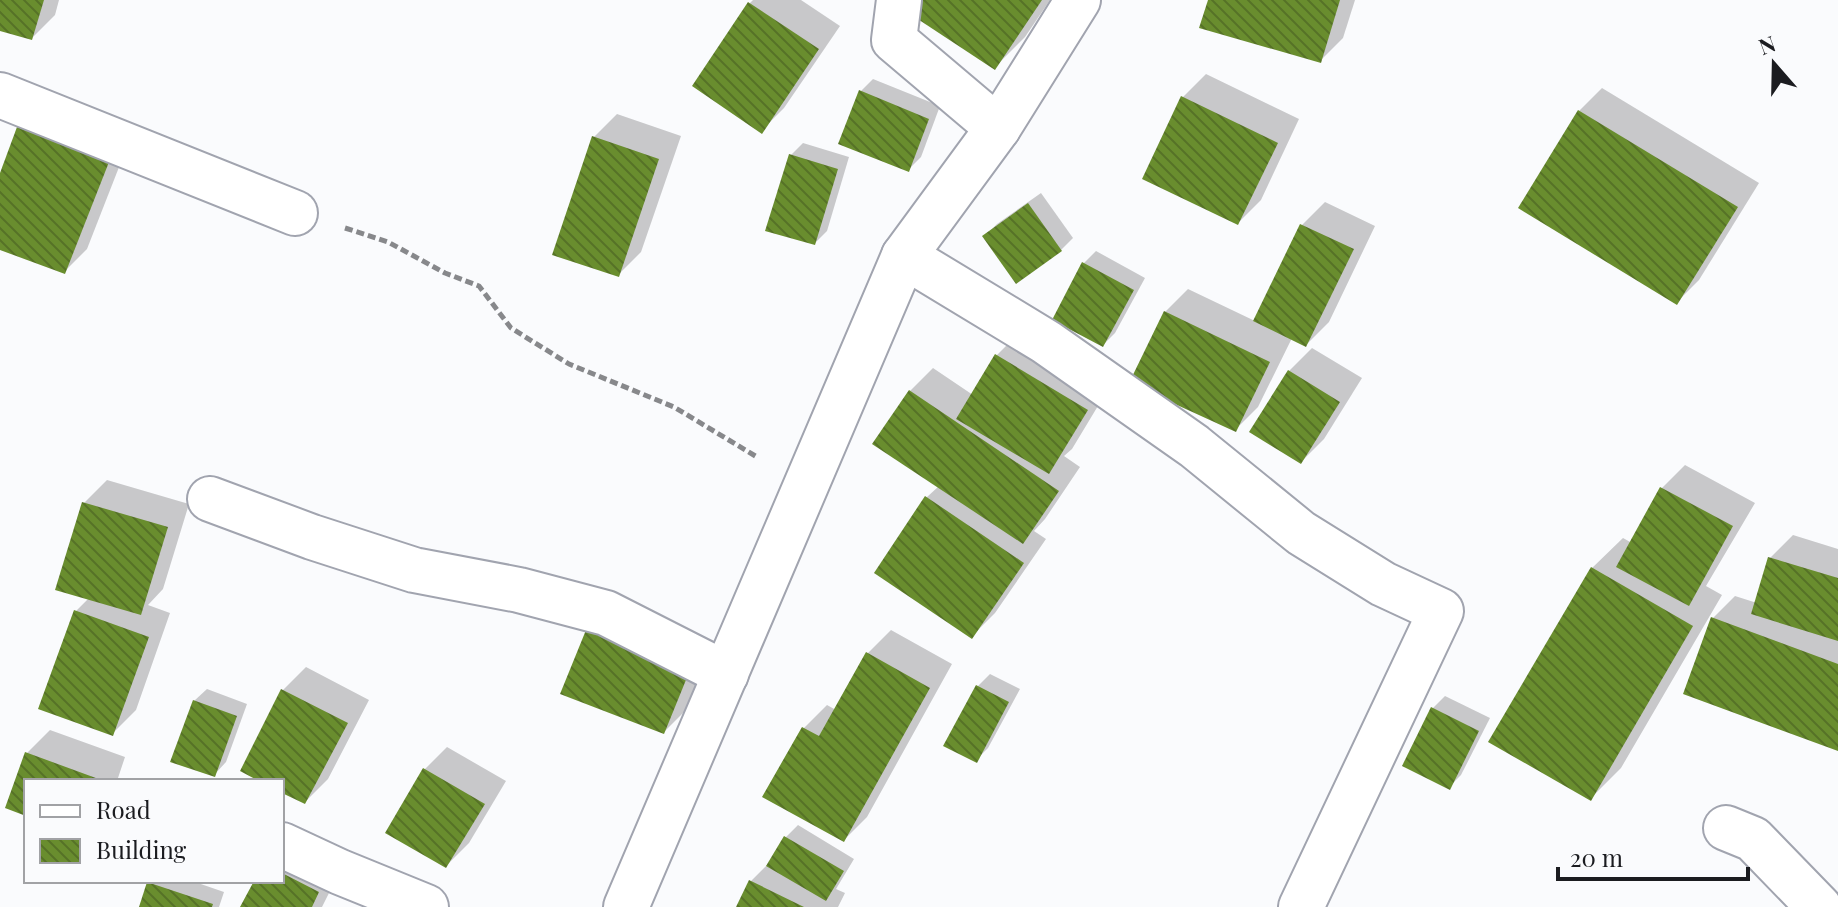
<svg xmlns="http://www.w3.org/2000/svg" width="1838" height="907" font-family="'Playfair Display',serif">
<defs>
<pattern id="building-back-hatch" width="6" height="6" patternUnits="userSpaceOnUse" patternTransform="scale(2)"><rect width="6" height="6" fill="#698d2e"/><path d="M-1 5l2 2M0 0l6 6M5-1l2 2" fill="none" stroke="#567227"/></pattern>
</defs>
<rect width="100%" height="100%" fill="#fafbfd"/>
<g fill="#0003">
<polygon points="0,0 59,0 55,15 32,38 0,29"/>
<polygon points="753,0 801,0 840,26 784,108 761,131 749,4"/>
<polygon points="909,0 1050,0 1025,37 995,67"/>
<polygon points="1210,0 1355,0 1343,38 1320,61"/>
<polygon points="1206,74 1299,119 1261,200 1238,223 1183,97"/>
<polygon points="873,79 940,106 921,157 908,170 861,91"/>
<polygon points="1602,88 1759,183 1699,280 1676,303 1579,111"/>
<polygon points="42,105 130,139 87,249 64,272 0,248 0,178 19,128"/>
<polygon points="617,114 681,136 641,252 618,275 594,137"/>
<polygon points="803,143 849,157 827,231 815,243 791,155"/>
<polygon points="1041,193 1073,238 1061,250 985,236 997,224"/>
<polygon points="1325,202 1375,226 1329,322 1306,345 1292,338 1258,407 1235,430 1165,312 1188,289 1255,321 1302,225"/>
<polygon points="1096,251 1145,278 1115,333 1103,345 1084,263"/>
<polygon points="1020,332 1110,386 1072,449 1064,456 1080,467 1045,519 1034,531 1046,539 995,613 972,636 876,572 927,497 939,486 910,391 933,368 973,395 997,355"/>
<polygon points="1312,348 1362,378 1324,439 1301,462 1289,371"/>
<polygon points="1685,465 1755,503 1706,586 1722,595 1621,768 1591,798 1592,568 1623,538 1632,543 1662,488"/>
<polygon points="107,480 189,504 163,589 148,605 170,613 136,710 113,733 76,611 89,598 84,503"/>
<polygon points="1793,535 1838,549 1838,749 1712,619 1735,596 1757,603 1770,558"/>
<polygon points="891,630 952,664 867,817 844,840 765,796 804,728 827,705 836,710 868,653"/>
<polygon points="587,631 712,647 687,709 664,732"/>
<polygon points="306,667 369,700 328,779 305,802 282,790 282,781 263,781 283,690"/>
<polygon points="990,674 1020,689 988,748 976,760 946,745 978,686"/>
<polygon points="207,689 247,704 226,762 214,775 194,701"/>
<polygon points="1445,696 1490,718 1461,775 1449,787 1405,765 1433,708"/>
<polygon points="50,730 125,757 117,781 26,781 26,814 8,807 27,753"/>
<polygon points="447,747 506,781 469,843 446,866 424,770"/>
<polygon points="798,825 854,859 836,889 845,893 838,907 738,907 751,881 772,860 786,837"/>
<polygon points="282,847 341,869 322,907 242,907 256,881 282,881"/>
<polygon points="151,881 192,881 224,892 219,907 141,907"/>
</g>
<g fill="url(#building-back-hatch)">
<polygon points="0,0 44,0 32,40 0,31"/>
<polygon points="906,0 1042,0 995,70 901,8"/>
<polygon points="1208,0 1340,0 1321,63 1199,28"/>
<polygon points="748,2 819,49 762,134 692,86"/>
<polygon points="859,90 929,119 909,172 838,144"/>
<polygon points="1181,96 1278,143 1238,225 1142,179"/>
<polygon points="1578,110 1738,207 1677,305 1518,208"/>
<polygon points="17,127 109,162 65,274 0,250 0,173"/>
<polygon points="592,136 659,159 619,277 552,255"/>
<polygon points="789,154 838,169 815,245 765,231"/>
<polygon points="1028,203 1062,251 1016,284 982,236"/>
<polygon points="1300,224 1354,249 1306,347 1253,321"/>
<polygon points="1082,262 1134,290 1103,347 1052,320"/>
<polygon points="1164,311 1270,362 1236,432 1129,383"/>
<polygon points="995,354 1088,410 1049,474 956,419"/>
<polygon points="1288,370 1340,402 1301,464 1249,432"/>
<polygon points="909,390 1059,491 1023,544 872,444"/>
<polygon points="1660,487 1733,526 1689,606 1616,567"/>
<polygon points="925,496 1024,563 972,639 874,573"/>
<polygon points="82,502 168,527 141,615 55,590"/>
<polygon points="1768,557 1838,578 1838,641 1751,614"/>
<polygon points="1591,567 1693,626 1591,801 1488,742"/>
<polygon points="74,610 149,637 113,736 38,709"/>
<polygon points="1711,617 1838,664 1838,751 1683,694"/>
<polygon points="586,630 690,670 664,734 560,694"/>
<polygon points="866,652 930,688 844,842 762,797 802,727 819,736"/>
<polygon points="976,685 1009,702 977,763 943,746"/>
<polygon points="281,689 348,723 305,804 282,793 282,781 259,781 240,771"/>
<polygon points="193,700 237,716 215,777 170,762"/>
<polygon points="1431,707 1479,731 1450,790 1402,766"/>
<polygon points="25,752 104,781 26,781 26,816 5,808"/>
<polygon points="423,768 485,804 446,868 385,833"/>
<polygon points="784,836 844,871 826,901 766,866"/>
<polygon points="282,873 319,892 312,907 240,907 254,881 282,881"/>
<polygon points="749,880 804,907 736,907"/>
<polygon points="147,882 213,904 212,907 139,907"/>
</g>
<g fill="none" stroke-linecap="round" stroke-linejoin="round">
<defs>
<g id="street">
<polyline points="899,0 894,40 998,128"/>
<polyline points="0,95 295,213"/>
<polyline points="904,256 1046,342 1194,446 1301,533 1383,584 1441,611 1301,907"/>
<polyline points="210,499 312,537 414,570 519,590 606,613 726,674"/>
<polyline points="1726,828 1753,839 1819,907"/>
<polyline points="282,845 340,872 426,907"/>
<polyline points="626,907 904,256 998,128 1078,0"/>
</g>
</defs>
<use href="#street" stroke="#a1a4af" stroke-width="48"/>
<polyline stroke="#87888b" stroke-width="5" stroke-dasharray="8 4" stroke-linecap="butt" points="345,228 388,242 445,273 479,286 511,328 569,364 674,407 757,457"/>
<use href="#street" stroke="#fff" stroke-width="44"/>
</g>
<rect x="24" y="779" width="260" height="104" fill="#fafbfd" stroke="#a1a2a5" stroke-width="2"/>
<rect x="40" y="805" width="40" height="12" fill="#ffffff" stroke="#a1a2a5" stroke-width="2"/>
<text x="96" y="819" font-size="24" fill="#1b1c20">Road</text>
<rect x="40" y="839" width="40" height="24" fill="url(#building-back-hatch)" stroke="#a1a2a5" stroke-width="2"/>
<text x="96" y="859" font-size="24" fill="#1b1c20">Building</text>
<g transform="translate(1774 64) rotate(340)" stroke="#fafbfd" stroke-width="6" paint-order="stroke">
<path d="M0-6L14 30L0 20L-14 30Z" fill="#1b1c20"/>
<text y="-12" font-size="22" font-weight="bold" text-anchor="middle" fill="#1b1c20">N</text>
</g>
<path d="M1558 867v12h190v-12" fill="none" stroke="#1b1c20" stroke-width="4"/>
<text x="1570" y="867" font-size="24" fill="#1b1c20" stroke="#fafbfd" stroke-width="6" paint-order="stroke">20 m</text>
</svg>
